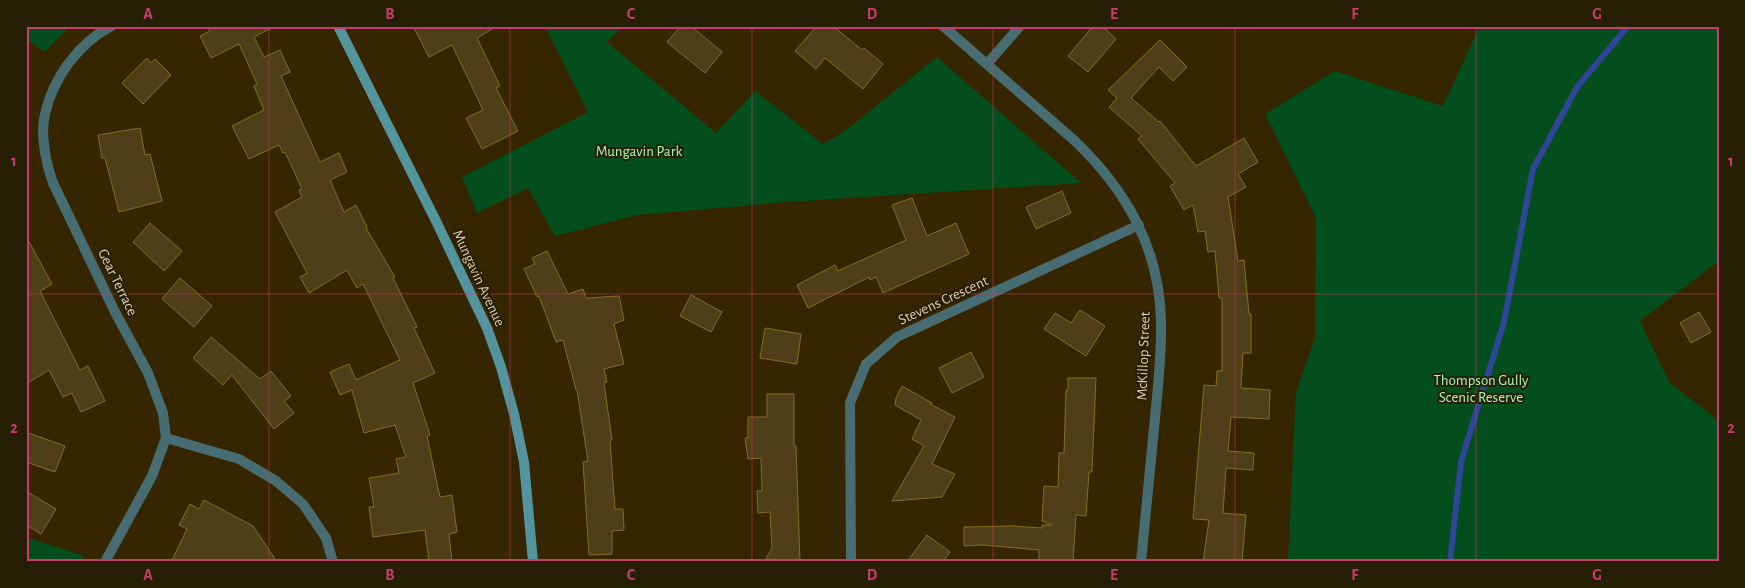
<svg xmlns="http://www.w3.org/2000/svg" width="1745" height="588" font-family="'Alegreya Sans',sans-serif">
<rect width="100%" height="100%" fill="#352600"/>
<g fill="#034e1c">
<polygon points="26,26 70,26 45,52 26,39"/>
<polygon points="545,26 623,26 607,42 716,133 755,91 823,144 845,131 937,57 1081,183 787,202 637,215 555,236 528,188 477,213 462,177 588,112"/>
<polygon points="1480,26 1719,26 1719,261 1640,321 1669,382 1719,421 1719,562 1288,562 1296,392 1315,338 1316,218 1265,114 1335,71 1443,106"/>
<polygon points="26,537 84,556 81,562 26,562"/>
</g>
<g fill="none" stroke-linecap="round" stroke-linejoin="round">
<polyline stroke="#2f4696" stroke-width="6" points="1450,562 1461,462 1504,322 1533,169 1577,87 1628,26"/>
</g>
<g fill="#4e3f18" stroke="#886c1f">
<polygon points="207,26 275,26 254,37 264,57 280,50 290,72 281,76 320,162 339,153 347,172 330,180 344,212 356,205 367,227 366,228 395,277 393,278 417,327 414,328 435,373 413,383 430,435 427,436 440,497 452,495 457,532 449,534 452,562 429,562 425,530 373,537 369,507 374,507 369,478 399,473 396,459 406,457 395,425 364,433 352,390 340,395 330,372 349,364 356,380 400,360 363,284 357,288 347,270 309,293 300,277 307,273 275,212 302,197 299,190 302,189 285,152 283,153 279,145 249,159 232,126 264,110 254,86 257,84 239,44 211,58 200,36 210,31"/>
<polygon points="413,26 497,26 477,38 500,86 496,88 518,131 482,149 466,118 483,110 452,45 429,57"/>
<polygon points="681,26 691,26 722,52 705,73 667,42"/>
<polygon points="817,26 833,26 862,50 864,48 883,64 863,89 825,58 816,69 795,51"/>
<polygon points="1093,26 1102,26 1116,39 1088,72 1068,56"/>
<polygon points="1160,40 1187,67 1173,81 1159,67 1131,98 1159,122 1160,121 1196,166 1244,138 1258,162 1238,174 1246,187 1228,197 1238,261 1244,260 1249,314 1251,314 1251,353 1243,353 1241,388 1270,390 1269,419 1231,417 1228,451 1254,453 1253,470 1226,468 1223,513 1246,515 1242,562 1203,562 1209,520 1193,519 1204,385 1216,386 1217,371 1222,371 1222,298 1219,298 1215,251 1208,252 1205,231 1198,232 1193,205 1184,210 1170,186 1175,183 1138,139 1142,136 1109,107 1117,98 1108,90"/>
<polygon points="147,58 151,63 155,59 171,75 143,104 122,83"/>
<polygon points="140,128 145,155 150,154 162,201 119,212 105,158 102,158 98,135"/>
<polygon points="1062,191 1071,213 1036,229 1026,207"/>
<polygon points="912,198 927,236 956,223 969,254 883,293 876,277 870,280 869,277 808,308 797,285 835,265 838,271 906,240 892,205"/>
<polygon points="150,223 182,251 164,271 133,242"/>
<polygon points="26,236 52,284 40,291 80,370 88,366 105,401 81,412 72,393 63,397 49,370 26,384"/>
<polygon points="547,251 568,294 583,289 586,298 619,296 624,320 614,324 624,364 604,369 607,382 604,383 612,440 610,441 615,509 623,509 624,530 612,531 612,554 589,555 583,462 588,461 577,390 576,390 563,340 556,342 539,296 537,297 524,269 535,264 532,258"/>
<polygon points="180,278 212,306 194,327 162,299"/>
<polygon points="691,295 722,312 711,332 680,316"/>
<polygon points="1080,310 1105,326 1086,356 1044,329 1055,313 1071,323"/>
<polygon points="1699,312 1711,332 1691,343 1680,323"/>
<polygon points="765,328 801,334 797,364 760,358"/>
<polygon points="211,337 260,379 271,371 291,396 284,401 294,413 274,429 232,375 223,385 193,358"/>
<polygon points="971,352 984,377 952,393 939,368"/>
<polygon points="1068,378 1096,378 1092,472 1089,472 1086,516 1076,515 1073,562 1042,562 1042,560 1039,560 1039,550 983,545 964,546 964,527 1012,526 1042,528 1042,525 1052,525 1042,521 1044,486 1058,487 1059,453 1064,453 1066,390 1068,390"/>
<polygon points="902,386 932,403 930,404 955,417 932,464 955,474 942,497 892,501 924,446 912,439 921,420 895,405 896,398"/>
<polygon points="767,394 794,394 794,446 796,446 800,562 764,562 772,548 770,512 758,513 757,491 762,491 761,458 748,459 745,438 748,438 748,417 767,417"/>
<polygon points="26,432 65,446 55,472 26,462"/>
<polygon points="26,491 56,509 41,534 26,525"/>
<polygon points="204,500 253,526 277,562 171,562 187,529 179,525 190,504 199,509"/>
<polygon points="927,535 950,552 943,562 907,562"/>
</g>
<g fill="none" stroke-linecap="round" stroke-linejoin="round">
<g stroke="#476d73" stroke-width="10">
<path d="M943,26L1075,141C1126,190 1159,247 1161,320C1162,353 1158,386 1155,418C1150,466 1146,514 1141,562"/>
<polyline points="987,64 1020,26"/>
<polyline points="166,438 239,459 276,481 303,504 326,538 333,562"/>
<path d="M105,562L152,476L166,438L163,413L148,373L115,312L53,183C46,163 40,135 45,114C53,78 78,44 111,26"/>
<polyline points="851,562 850,403 866,364 897,337 1139,225"/>
</g>
<polyline stroke="#54949e" stroke-width="10" points="338,26 436,221 487,328 501,367 514,414 524,462 533,562"/>
</g>
<path fill="none" stroke="#c83d6c" stroke-width="1" stroke-opacity="0.55" d="M269,26V562M510,26V562M752,26V562M993,26V562M1235,26V562M1476,26V562M26,294H1719"/>
<g text-anchor="middle" stroke-width="4" stroke-linejoin="round" paint-order="stroke">
<g font-size="15" fill="#a6fcb2" stroke="#271e06">
<text x="639" y="156">Mungavin Park</text>
<text x="1481" y="385">Thompson Gully<tspan x="1481" dy="17">Scenic Reserve</tspan></text>
</g>
<g font-size="15" fill="#e0d1ae" stroke="#271e06">
<text transform="translate(479 278) rotate(65)" y="5">Mungavin Avenue</text>
<text transform="translate(118 282) rotate(64)" y="5">Gear Terrace</text>
<text transform="translate(943 300) rotate(-25)" y="5">Stevens Crescent</text>
<text transform="translate(1143 356) rotate(-88)" y="5">McKillop Street</text>
</g>
</g>
<rect width="1745" height="588" fill="none" stroke="#271e06" stroke-width="55"/>
<rect x="28" y="28" width="1690" height="532" fill="none" stroke="#c83d6c" stroke-width="2"/>
<g font-size="16" text-anchor="middle" font-weight="bold" fill="#c83d6c">
<text x="148" y="19">A</text>
<text x="390" y="19">B</text>
<text x="631" y="19">C</text>
<text x="872" y="19">D</text>
<text x="1114" y="19">E</text>
<text x="1355" y="19">F</text>
<text x="1597" y="19">G</text>
<text x="14" y="166">1</text>
<text x="1731" y="166">1</text>
<text x="14" y="433">2</text>
<text x="1731" y="433">2</text>
<text x="148" y="580">A</text>
<text x="390" y="580">B</text>
<text x="631" y="580">C</text>
<text x="872" y="580">D</text>
<text x="1114" y="580">E</text>
<text x="1355" y="580">F</text>
<text x="1597" y="580">G</text>
</g>
</svg>
